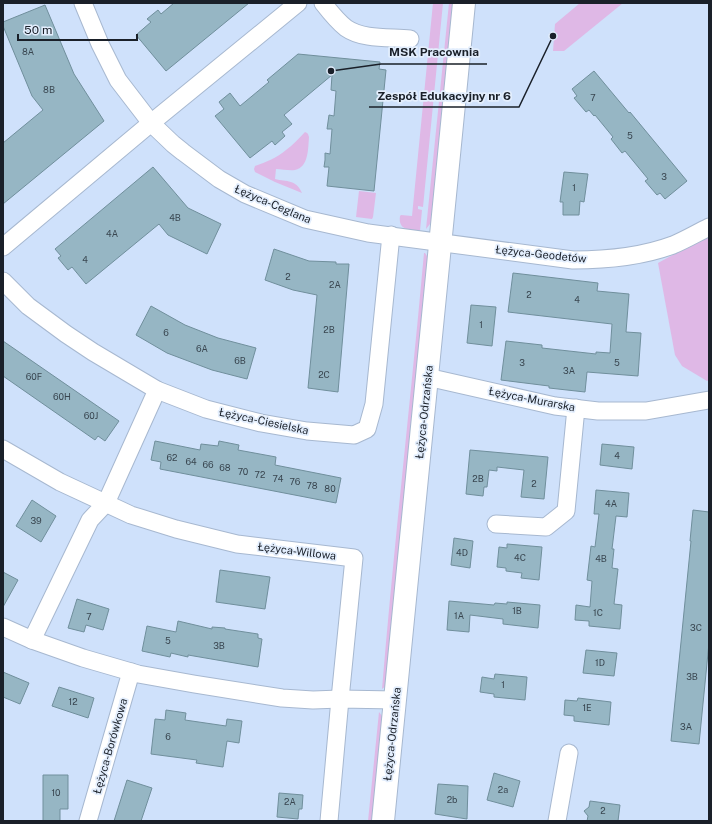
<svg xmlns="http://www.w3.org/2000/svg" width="712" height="824" font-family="'Public Sans',sans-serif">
<rect width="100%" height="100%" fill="#cfe1fb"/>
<g fill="#dfb8e6">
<path d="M433,3H443L423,207L418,206V209L422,210L420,231C409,230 398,230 400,216L401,215L412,216Z"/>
<polygon points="449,3 457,3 434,219 426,229"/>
<polygon points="580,3 623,3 564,51 553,51 555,24"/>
<path d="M305,132L307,133L308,134L309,137C308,148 309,167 295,170C289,171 282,169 276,169L275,179C287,182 296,179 302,193L275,182L255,172L254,169L255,166C266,162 277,158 286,150C293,145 299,138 305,132Z"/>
<polygon points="359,191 376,193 373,217 372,219 356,217"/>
<polygon points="709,235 709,380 707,381 682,366 675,355 658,263"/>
<path d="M424,253H425L429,259L387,685L382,689C394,543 411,398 424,253Z"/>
<polygon points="379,712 382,716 384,721 375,821 368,821"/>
</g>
<g fill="#96b6c4" stroke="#708f9c">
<polygon points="174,3 249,3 166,71 136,35 151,22 147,19 153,14 158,10 161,14"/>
<polygon points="45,5 74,74 104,121 3,204 3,143 43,110 32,96 3,26 3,22"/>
<polygon points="298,54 380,62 379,69 386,70 374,191 327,186 329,167 324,167 325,160 325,153 330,154 332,129 327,129 329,115 334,116 336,91 331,90 332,75 284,115 292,124 282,132 285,136 275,145 272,141 250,158 215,116 224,109 219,102 230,93 240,106 269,82 267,80"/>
<polygon points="594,71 629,113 630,112 687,181 665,199 660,193 657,195 645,181 648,179 625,151 622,153 611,139 613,137 595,115 594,116 589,110 586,112 574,98 577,96 572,89"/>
<polygon points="153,167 188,208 221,224 207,254 168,235 159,224 86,284 72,267 68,270 58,258 61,256 55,249"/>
<polygon points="564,172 588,174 584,202 580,201 579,215 563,215 563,202 560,202"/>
<polygon points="274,249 309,261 336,262 336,264 349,264 338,392 308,388 317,295 293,290 265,280"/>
<polygon points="513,273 598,283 597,291 629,294 626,332 641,333 638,376 587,372 585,392 549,388 549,386 501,380 506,341 542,345 542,348 596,354 596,352 610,353 612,324 508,312"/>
<polygon points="471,305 496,307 492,346 467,343"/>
<polygon points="151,306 185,325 218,338 256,348 247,379 212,370 167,353 136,335"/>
<polygon points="3,341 119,421 105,441 98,436 95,440 3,376"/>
<polygon points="155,441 200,450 201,444 218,446 219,441 239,445 238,450 276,457 275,465 341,478 336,503 160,469 161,462 151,460"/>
<polygon points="602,444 634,447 632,469 600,465"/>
<polygon points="470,450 548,457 544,499 521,497 524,470 497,467 497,471 489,470 487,487 484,487 483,496 466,494"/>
<polygon points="596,490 629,493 627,517 616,516 612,549 614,549 612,568 618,569 614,604 622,605 620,629 589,626 589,621 575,620 576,605 590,607 592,581 587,580 591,546 595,547 599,514 594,514"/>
<polygon points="32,500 56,516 41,542 16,526"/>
<polygon points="693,510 709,512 709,643 699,744 671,741 681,642 691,541 690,541"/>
<polygon points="454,538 473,541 470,568 451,565"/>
<polygon points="507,544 542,547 539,580 521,578 522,573 506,571 506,568 497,567 499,547 507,548"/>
<polygon points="220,570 270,577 265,609 216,602"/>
<polygon points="3,572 18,580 3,607"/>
<polygon points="77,599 109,609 103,630 86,625 84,632 68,628"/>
<polygon points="449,601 494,605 495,603 507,604 507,602 540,605 538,628 503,624 503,619 470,615 469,632 447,630"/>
<polygon points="178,621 212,629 212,627 225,628 225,629 258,634 258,638 262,639 258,667 188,655 188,657 171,653 170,657 142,651 147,626 176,632"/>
<polygon points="586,650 617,653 614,676 583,673"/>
<polygon points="3,672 29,683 20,704 3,697"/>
<polygon points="495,674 527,677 525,700 494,697 494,694 480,692 482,677 494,679"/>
<polygon points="59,687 94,698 88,718 52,706"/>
<polygon points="578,698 611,702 609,725 574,721 574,716 564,715 565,700 577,701"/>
<polygon points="166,710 186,713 185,720 226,726 227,719 242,721 239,743 227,741 223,767 196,763 197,760 151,754 155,719 165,720"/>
<polygon points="494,773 520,781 513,807 487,800"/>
<polygon points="43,775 68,775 68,809 60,809 60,821 43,821"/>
<polygon points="127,780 152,788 141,821 114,821"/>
<polygon points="438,784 468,786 467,819 435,814"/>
<polygon points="279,793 303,795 302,809 299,809 298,819 277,817"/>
<polygon points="590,801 620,805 618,821 587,821 588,816 584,811 589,807"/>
</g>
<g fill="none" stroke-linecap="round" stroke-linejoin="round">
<defs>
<g id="minor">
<path d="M83,3L100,44L118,80L151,123L173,144L183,152L219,179L245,194L305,219L368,233L573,260C607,260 641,257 673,245C685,240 697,233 709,227"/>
<path d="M323,3C330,12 337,21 346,28C363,40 390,37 410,39"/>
<polyline points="3,247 151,123 298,3"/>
<polyline points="3,281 28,306 66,334 93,352 157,390 206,409 261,423 307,431 354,435 367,429 374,404 391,235"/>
<polyline points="427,377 555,406 598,411 646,411 709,400"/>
<polyline points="3,449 60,482 131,515 176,529 237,544 354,558 340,699 329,821"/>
<polyline points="496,524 546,527 566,511 576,408"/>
<polyline points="3,627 32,640 83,658 138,674 194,684 282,698 313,700 340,699 395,700"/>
<polyline points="32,640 90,520 106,503 157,390"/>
<polyline points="88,821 131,672"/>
<polyline points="557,821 569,753"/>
</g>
<polyline id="secondary" points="383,821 464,3"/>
</defs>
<use href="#minor" stroke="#a7b8d0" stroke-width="19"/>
<use href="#secondary" stroke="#a7b8d0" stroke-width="24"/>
<use href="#minor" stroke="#fff" stroke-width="17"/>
<use href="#secondary" stroke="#fff" stroke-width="22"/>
</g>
<g text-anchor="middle" stroke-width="3.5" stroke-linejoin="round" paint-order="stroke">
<g font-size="9" fill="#394650">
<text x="28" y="55">8A</text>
<text x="49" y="93">8B</text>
<text x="593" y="101">7</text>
<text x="630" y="139">5</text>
<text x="664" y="180">3</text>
<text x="574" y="191">1</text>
<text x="175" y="221">4B</text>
<text x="112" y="237">4A</text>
<text x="85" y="263">4</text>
<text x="288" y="280">2</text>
<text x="335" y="288">2A</text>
<text x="529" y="298">2</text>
<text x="577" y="303">4</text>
<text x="481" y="328">1</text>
<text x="329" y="333">2B</text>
<text x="166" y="336">6</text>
<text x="202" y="352">6A</text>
<text x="240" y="364">6B</text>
<text x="522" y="366">3</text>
<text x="617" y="366">5</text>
<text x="569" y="374">3A</text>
<text x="324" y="378">2C</text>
<text x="34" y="380">60F</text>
<text x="62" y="400">60H</text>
<text x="91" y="419">60J</text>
<text x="617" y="459">4</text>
<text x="172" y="461">62</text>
<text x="191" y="465">64</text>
<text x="208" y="468">66</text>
<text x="225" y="471">68</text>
<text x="243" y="475">70</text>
<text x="260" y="478">72</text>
<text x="278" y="482">74</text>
<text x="478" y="482">2B</text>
<text x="295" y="485">76</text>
<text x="534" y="487">2</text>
<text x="312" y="489">78</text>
<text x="330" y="492">80</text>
<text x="611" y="507">4A</text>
<text x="36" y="524">39</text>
<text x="462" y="556">4D</text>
<text x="520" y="561">4C</text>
<text x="601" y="562">4B</text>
<text x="517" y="614">1B</text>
<text x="598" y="616">1C</text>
<text x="459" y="619">1A</text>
<text x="89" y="620">7</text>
<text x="696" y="631">3C</text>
<text x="168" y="644">5</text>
<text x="219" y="649">3B</text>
<text x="600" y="666">1D</text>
<text x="692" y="680">3B</text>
<text x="503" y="688">1</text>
<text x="73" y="705">12</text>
<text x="587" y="711">1E</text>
<text x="686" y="730">3A</text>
<text x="168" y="740">6</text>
<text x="503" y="793">2a</text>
<text x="56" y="796">10</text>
<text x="452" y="803">2b</text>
<text x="290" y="805">2A</text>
<text x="603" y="814">2</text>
</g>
<g font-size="11" fill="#1a2029" stroke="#e3eefd">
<text transform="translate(273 204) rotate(23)" y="4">Łężyca-Ceglana</text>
<text transform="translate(541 254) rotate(6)" y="4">Łężyca-Geodetów</text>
<text transform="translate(532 399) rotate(11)" y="4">Łężyca-Murarska</text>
<text transform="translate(424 412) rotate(-84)" y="4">Łężyca-Odrzańska</text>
<text transform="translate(264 421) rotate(12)" y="4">Łężyca-Ciesielska</text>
<text transform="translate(297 551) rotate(7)" y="4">Łężyca-Willowa</text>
<text transform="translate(392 734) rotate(-84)" y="4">Łężyca-Odrzańska</text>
<text transform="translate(110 746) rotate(-74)" y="4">Łężyca-Borówkowa</text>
</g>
</g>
<path fill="none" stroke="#1a2029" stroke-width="1.5" d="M331 71L381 64H487M553 36L519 107H369"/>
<g fill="#1a2029" stroke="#e3eefd" stroke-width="1.5">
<circle cx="331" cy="71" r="4"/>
<circle cx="553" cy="36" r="4"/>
</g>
<g font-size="12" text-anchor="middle" font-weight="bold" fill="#1a2029" stroke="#e3eefd" stroke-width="3.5" stroke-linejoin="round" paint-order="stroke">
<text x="434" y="56">MSK Pracownia</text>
<text x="444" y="100">Zespół Edukacyjny nr 6</text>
</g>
<rect width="712" height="824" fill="none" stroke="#1a2029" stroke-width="8"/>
<path d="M18 34v6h119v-6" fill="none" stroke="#1a2029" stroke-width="2"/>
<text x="24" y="34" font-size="12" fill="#1a2029" stroke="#e3eefd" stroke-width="3" paint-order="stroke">50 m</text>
</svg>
